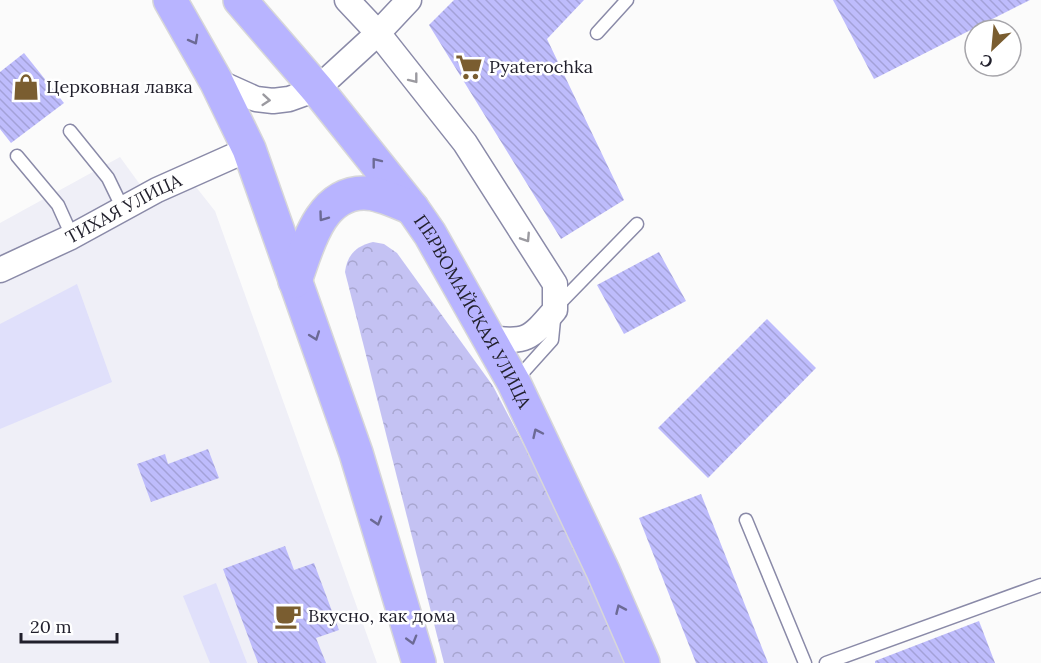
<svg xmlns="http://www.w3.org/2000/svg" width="1041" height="663" font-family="Lora,serif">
<defs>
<pattern id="forest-crowns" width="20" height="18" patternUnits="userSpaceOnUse" patternTransform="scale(1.5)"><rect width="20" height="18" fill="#c4c2f3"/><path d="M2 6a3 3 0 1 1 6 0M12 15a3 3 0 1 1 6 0" fill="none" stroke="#a8a6d0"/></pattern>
<pattern id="building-back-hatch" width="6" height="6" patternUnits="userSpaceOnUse" patternTransform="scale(1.5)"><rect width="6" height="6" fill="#bebcfc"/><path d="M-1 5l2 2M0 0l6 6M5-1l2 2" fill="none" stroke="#a3a1d8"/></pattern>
</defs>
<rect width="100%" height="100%" fill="#fbfbfb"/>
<polygon fill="#efeff7" points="120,157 144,190 174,178 196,187 215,211 377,663 0,663 0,223"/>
<g fill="#e0e0fb">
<polygon points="77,284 112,382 0,429 0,324"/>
<polygon points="216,583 247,663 210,663 183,596"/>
</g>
<path fill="url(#forest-crowns)" d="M373,242L384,244L397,253L493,386L606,603L630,663H444L345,272C347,255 356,246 373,242Z"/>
<g fill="url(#building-back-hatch)">
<polygon points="454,0 584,0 547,39 624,200 561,239 429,25"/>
<polygon points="833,0 1030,0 874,79"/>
<polygon points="24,53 64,103 11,143 0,129 0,72"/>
<polygon points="659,252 686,301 624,334 597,285"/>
<polygon points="767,319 816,368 708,478 658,428"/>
<polygon points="208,449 219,478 151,502 137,464 165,454 168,464"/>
<polygon points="701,494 768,663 696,663 639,518"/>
<polygon points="285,546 294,570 314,563 339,630 316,638 326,663 258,663 223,569"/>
<polygon points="979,621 995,663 875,663 875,661"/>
</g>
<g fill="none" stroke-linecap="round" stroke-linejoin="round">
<defs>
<g id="lane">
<polyline points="597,33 627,0"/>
<polyline points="70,131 108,178 123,209"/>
<polyline points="17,156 58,205 72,236"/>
<polyline points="516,380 552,340 555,310 560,303 637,224"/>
<polyline points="746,520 805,663"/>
<polyline points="826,663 1041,585"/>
</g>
<g id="street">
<path d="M347,0L378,33L465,143L555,284V310C530,339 527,343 489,338"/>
<polyline points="216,81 256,99 273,101 289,99 317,89 378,33 409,0"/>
<path id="s1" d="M0,270L71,237L157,190L249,149"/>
</g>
<g id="highway">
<polyline points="170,0 216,81 249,149 356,453 419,663"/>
<path id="s2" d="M240,0L317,89L412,208L430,234L514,383L603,571L643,663"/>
<path d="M295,281C307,248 319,193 364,193C380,193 397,202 412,208"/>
</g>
</defs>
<use href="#lane" stroke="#8a8aa8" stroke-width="15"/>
<use href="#street" stroke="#8a8aa8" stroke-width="27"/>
<use href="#highway" stroke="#d7d7d9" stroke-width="36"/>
<use href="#lane" stroke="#fff" stroke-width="12"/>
<use href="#street" stroke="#fff" stroke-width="24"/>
<use href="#highway" stroke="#b8b4ff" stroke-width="33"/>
</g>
<defs><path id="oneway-chevron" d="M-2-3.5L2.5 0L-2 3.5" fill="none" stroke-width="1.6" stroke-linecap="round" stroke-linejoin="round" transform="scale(1.5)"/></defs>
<g stroke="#6c6a95">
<use href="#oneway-chevron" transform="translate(194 40) rotate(61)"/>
<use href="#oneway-chevron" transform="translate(376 162) rotate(-128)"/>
<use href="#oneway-chevron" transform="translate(323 217) rotate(126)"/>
<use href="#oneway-chevron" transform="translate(315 336) rotate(70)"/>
<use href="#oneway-chevron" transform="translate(537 433) rotate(-115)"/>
<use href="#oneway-chevron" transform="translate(377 521) rotate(73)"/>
<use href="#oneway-chevron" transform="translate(620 609) rotate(-114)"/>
<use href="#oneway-chevron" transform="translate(412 640) rotate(74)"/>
</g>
<g stroke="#9b9aa0">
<use href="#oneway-chevron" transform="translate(414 79) rotate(52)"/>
<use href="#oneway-chevron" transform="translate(266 100) rotate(5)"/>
<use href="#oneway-chevron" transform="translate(526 238) rotate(57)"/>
</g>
<defs>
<symbol id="supermarket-bare" viewBox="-9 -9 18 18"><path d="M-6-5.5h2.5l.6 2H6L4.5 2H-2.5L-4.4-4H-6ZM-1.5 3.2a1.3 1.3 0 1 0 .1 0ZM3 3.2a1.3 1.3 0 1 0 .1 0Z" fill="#7a5d30" stroke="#fff" stroke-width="2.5" paint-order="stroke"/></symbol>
<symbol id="shop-bare" viewBox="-9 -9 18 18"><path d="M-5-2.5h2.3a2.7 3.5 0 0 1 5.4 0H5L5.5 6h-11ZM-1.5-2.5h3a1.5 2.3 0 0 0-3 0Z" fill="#7a5d30" stroke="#fff" stroke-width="2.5" paint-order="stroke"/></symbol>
<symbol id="cafe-bare" viewBox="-9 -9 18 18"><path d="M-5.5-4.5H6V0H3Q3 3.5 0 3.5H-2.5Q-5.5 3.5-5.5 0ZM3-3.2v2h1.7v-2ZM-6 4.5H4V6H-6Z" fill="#7a5d30" stroke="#fff" stroke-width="2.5" paint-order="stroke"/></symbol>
</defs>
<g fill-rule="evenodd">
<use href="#supermarket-bare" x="450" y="48" width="38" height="38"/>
<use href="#shop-bare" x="7" y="68" width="38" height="38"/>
<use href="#cafe-bare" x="269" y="597" width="38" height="38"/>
</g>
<g text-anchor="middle" stroke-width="5" stroke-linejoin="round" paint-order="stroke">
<g font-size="18" fill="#201f2b" stroke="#fff" text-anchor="start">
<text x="489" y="73">Pyaterochka</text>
<text x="46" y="93">Церковная лавка</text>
<text x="308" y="622">Вкусно, как дома</text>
</g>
<g font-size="18" fill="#201f2b" stroke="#fff">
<text dy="6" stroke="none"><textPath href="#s1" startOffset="138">ТИХАЯ УЛИЦА</textPath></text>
<text dy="6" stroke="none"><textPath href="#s2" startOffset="390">ПЕРВОМАЙСКАЯ УЛИЦА</textPath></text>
</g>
</g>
<g transform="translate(993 48) rotate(206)"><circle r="28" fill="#ffffff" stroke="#a6a5aa" stroke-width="1.5"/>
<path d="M0-4.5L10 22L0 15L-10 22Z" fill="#7a5d30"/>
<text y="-9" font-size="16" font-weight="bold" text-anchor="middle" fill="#201f2b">С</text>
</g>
<path d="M21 633v9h96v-9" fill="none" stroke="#201f2b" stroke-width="3"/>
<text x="30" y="633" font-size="18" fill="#201f2b" stroke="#ffffff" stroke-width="4.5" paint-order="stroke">20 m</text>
</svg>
